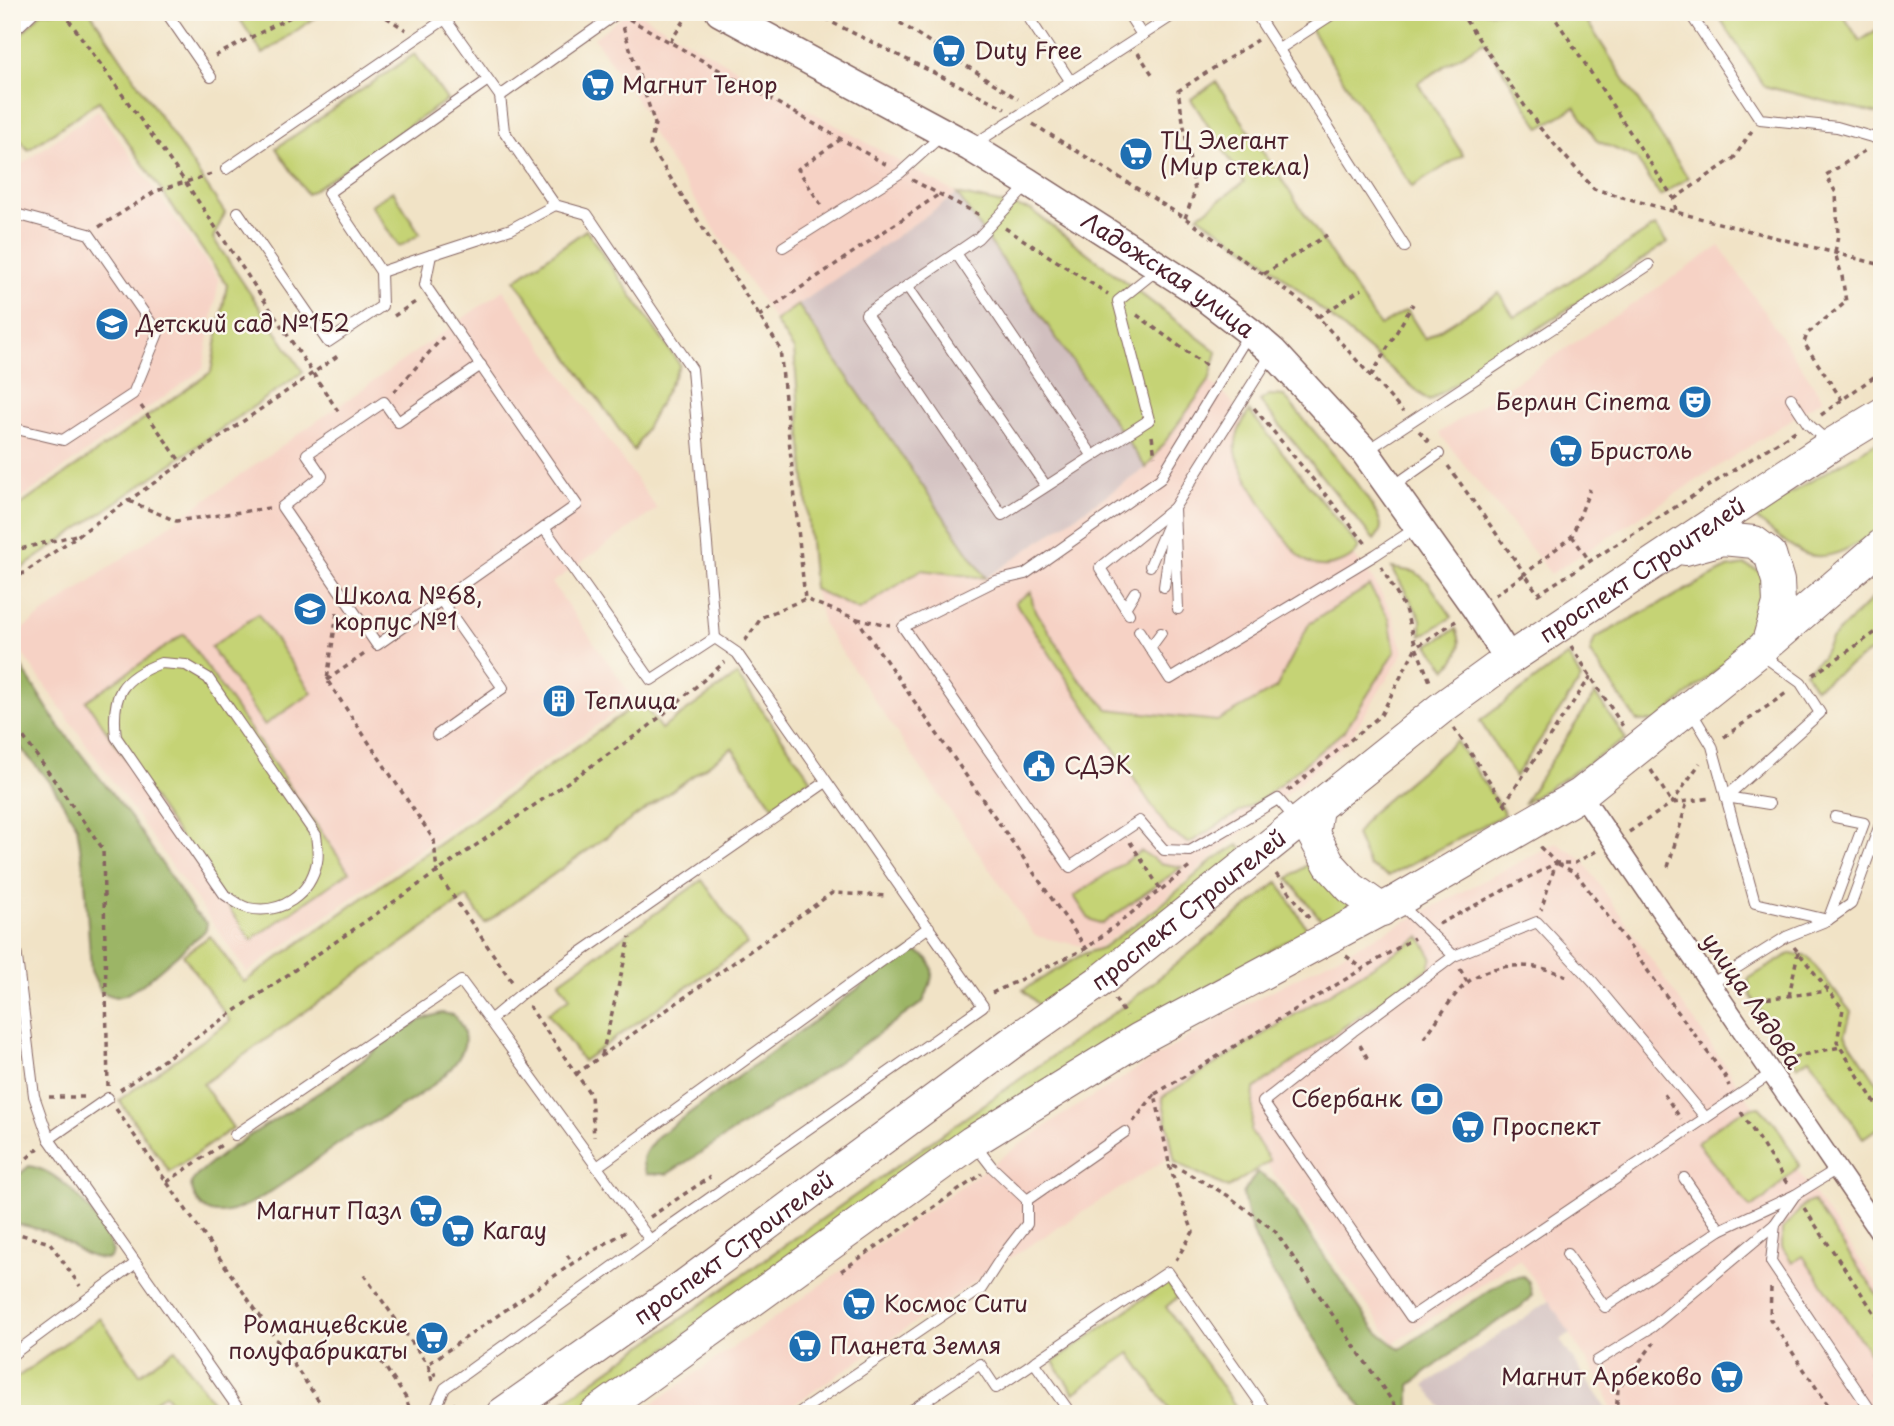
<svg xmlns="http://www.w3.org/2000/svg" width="1894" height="1426" font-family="'Playpen Sans',sans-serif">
<rect width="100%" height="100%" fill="#fbf7ec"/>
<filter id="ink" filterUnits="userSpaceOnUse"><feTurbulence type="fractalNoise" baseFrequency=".0143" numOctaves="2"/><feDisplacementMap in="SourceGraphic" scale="14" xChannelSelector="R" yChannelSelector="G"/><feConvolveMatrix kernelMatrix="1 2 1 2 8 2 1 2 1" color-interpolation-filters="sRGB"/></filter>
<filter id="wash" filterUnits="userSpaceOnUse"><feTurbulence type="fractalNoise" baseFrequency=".00686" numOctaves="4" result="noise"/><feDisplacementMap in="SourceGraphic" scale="28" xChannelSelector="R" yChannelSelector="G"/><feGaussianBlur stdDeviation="1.57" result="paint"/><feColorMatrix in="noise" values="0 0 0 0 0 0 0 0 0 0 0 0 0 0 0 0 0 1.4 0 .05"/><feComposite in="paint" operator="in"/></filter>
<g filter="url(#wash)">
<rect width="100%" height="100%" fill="#f1e3c6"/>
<g fill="#f6d2c5">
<polygon points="628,12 636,12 957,194 775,321 648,128 648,117 594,38"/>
<polygon points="98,110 219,280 203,369 12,505 12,171"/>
<polygon points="1720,246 1823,399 1551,574 1439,433"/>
<polygon points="503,290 657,509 552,583 634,699 247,972 12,639 12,636"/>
<polygon points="1209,381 1227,396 1372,578 1392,613 1404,652 1348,741 1158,904 1097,949 1035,936 824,626 814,589 859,610 921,570 986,578 1146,468"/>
<polygon points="1556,843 1581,858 1882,1292 1882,1414 1612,1414 1604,1387 1520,1259 1394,1343 1233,1117 1013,1256 780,1414 638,1414 1056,1119 1221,1017"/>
</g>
<g fill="#d1bfbf">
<polygon points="957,194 1146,468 986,578 798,305"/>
<polygon points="1549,1301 1570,1333 1560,1340 1610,1414 1446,1414 1425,1385"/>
</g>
<g fill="#c5d375" stroke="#887950" stroke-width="2">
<polygon points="42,12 90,12 225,213 213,238 303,372 12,575 12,511 211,372 227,285 99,101 28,150 12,128 12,44"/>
<polygon points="235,12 323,12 263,54"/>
<polygon points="1314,12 1581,12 1688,178 1660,196 1636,158 1597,141 1575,107 1540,128 1484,41 1418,83 1463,155 1412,187 1304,19"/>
<polygon points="1716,12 1841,12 1860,41 1882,26 1882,115 1764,86"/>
<polygon points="415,54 447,100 307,194 276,148"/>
<polygon points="1216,82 1380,326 1407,310 1425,339 1499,293 1514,317 1655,226 1667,243 1429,401 1262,259 1198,216 1244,182 1191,99"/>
<polygon points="393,191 420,234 399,247 371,205"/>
<polygon points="957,194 1031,210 1217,352 1209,381 1146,468"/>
<polygon points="586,230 680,365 634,451 515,280"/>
<polygon points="798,305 986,578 921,570 859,610 814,589 794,350 775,321"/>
<path d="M1269,395L1284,396C1301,417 1380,504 1381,526C1381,532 1377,536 1374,540L1260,401Z"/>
<path d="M1249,411L1359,547C1356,555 1347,561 1339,563C1326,568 1314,568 1303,559C1286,545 1239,473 1236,451C1234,436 1242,423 1249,411Z"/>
<path d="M1882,439V527C1861,542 1828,566 1801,552C1784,543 1768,527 1752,516Z"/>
<polygon points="1745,565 1766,574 1774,585 1753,639 1657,721 1637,721 1590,653 1595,638 1727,568"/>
<polygon points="1392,568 1415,572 1428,582 1452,617 1421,636 1421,619"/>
<polygon points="1369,586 1389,618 1395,652 1345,730 1266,796 1189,843 1169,831 1015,602 1031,592 1033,606 1078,678 1108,709 1217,721 1276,688 1309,624"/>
<polygon points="1882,589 1882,644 1815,688 1805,672 1822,657 1831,639"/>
<polygon points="258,614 312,693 264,725 211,647"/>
<path d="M1456,629C1464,646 1459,656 1447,669L1428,645Z"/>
<polygon points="184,634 349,872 251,940 86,701"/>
<polygon points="1568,655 1581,679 1515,777 1480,721"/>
<polygon points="737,675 811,779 773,806 732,748 485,923 467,897 203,1084 233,1128 170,1172 119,1100 230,1021 183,955 210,936 244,982 641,701 661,729"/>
<polygon points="1595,694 1626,739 1523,804"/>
<polygon points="1456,741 1505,814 1388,876 1369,866 1356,835 1370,814"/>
<polygon points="1238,845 1244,851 1046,1012 1023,990 1083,954 1102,948 1159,907 1213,860"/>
<polygon points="1141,851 1160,863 1182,867 1102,924 1089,919 1074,896"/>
<polygon points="1316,858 1350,906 1323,922 1288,879"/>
<polygon points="702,880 747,944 583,1061 548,1013 570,998 559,982"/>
<polygon points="1278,882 1307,929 1022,1096 574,1414 546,1414 1129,1002"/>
<polygon points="1420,937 1432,957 1429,968 1254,1089 1251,1131 1270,1161 1228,1188 1175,1162 1162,1097"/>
<polygon points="1791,953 1808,957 1851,1012 1845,1035 1882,1090 1882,1125 1863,1138 1810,1058 1797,1066 1751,996 1748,979"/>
<path d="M1759,1107L1776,1125L1800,1165L1765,1199L1750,1208L1697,1143C1715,1128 1735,1109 1759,1107Z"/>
<polygon points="1813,1201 1882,1302 1882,1391 1869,1372 1878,1365 1803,1256 1792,1262 1782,1247 1782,1230 1805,1204"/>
<polygon points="1167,1282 1178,1297 1166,1307 1241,1414 1173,1414 1130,1353 1074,1393 1053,1362"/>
<polygon points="100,1318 140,1374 175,1349 221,1414 179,1414 165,1394 138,1414 12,1414 12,1381"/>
</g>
<g fill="#9cb566" stroke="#736a48" stroke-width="2">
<polygon points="12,652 56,722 132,819 194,912 207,923 206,930 143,984 125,995 115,997 101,992 91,971 85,880 77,826 50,782 12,738"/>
<path d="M910,950C941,957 934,979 923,1002L831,1067L702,1152L667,1174H647C637,1158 647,1150 657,1137Z"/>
<path d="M442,1013L453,1015C503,1063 378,1118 350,1136C317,1156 254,1214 217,1213C202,1213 192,1196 191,1183C200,1170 214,1161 227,1151C259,1128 293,1109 326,1088C365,1063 396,1024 442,1013Z"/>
<path d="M29,1166C65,1172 101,1219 113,1252L109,1259C81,1259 73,1243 50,1233C38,1228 25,1226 12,1223V1181Z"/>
<path d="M1257,1172L1275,1184L1374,1329L1400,1349L1507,1279L1523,1276L1529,1282L1532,1295L1522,1306L1469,1340L1410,1385V1414H1367C1344,1384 1323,1352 1303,1320C1275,1277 1251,1245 1243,1194Z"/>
</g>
</g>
<g filter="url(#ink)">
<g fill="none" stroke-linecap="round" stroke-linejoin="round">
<defs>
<g id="lane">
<polyline points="166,12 211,77"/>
<polyline points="440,12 500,96 619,12"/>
<polyline points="1025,12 1071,82"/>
<polyline points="1127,12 1142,35"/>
<polyline points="1255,12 1405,247"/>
<polyline points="1689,12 1760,119 1837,127 1882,140"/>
<polyline points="12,33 34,12"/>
<polyline points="1279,49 1336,12"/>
<polyline points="500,96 504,131 555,205 587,214 692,369 715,638"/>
<polyline points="973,145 1178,12"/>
<polyline points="226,169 445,19"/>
<polyline points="555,205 511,229 431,255 425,285 577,505 544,528 651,680 715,638 737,653 983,1006 650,1240"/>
<polyline points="238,212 328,342 382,306 381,272"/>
<polyline points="12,213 89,234 158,333 133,394 63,440 12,428"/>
<polyline points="783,247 900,173 941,136"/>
<polyline points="956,253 978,238 1027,186"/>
<polyline points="431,255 381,272 328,193 488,80"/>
<polyline points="907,286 1046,486"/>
<polyline points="1248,335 1160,479 1025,574 995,581 903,627 1070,867 1139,821 1164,850 1190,851 1278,799 1297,821"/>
<polyline points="481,365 398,422 384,402 307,454 322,476 282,507 377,645 544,528"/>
<polyline points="1791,398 1808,424 1828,442"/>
<polyline points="1366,451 1649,265"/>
<polyline points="1092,455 956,253 866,314 1002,515 1149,420 1118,301 1158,269"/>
<polyline points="1392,487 1439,454"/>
<polyline points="1174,508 1178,609"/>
<polyline points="1150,566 1173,512"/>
<polyline points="1164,587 1171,536"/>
<polyline points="1125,608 1135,592"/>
<polyline points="1129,614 1100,568 1174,508 1272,353"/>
<polyline points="1139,631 1170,679 1375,555 1416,528"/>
<polyline points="1150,648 1161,633"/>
<path d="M161,663L186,665L208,678L316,835C317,844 319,854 317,862C310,895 281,915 248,908C240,906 231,899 224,894L116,737C111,694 121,678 161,663Z"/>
<polyline points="1691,711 1712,746 1755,903 1828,920 1864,823 1835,817"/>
<polyline points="437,735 503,688 441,600"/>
<polyline points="1726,797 1820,713 1801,683 1762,655"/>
<polyline points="1726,797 1769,804"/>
<polyline points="1399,903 1454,956"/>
<polyline points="12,917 34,1096 49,1139 242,1414"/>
<polyline points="1711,984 1786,937 1828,920 1851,904 1882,819"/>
<polyline points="1706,1118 1593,982 1537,922 1454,956 1353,1031 1263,1102 1411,1317 1772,1073"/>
<polyline points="235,1135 461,981 490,1020"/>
<polyline points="49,1139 108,1098"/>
<polyline points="975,1145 992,1167 1027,1200 1125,1132"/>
<polyline points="597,1167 929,927"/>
<polyline points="1837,1169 1795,1195 1775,1224 1771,1262 1873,1414"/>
<polyline points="1684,1178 1720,1230"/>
<polyline points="1567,1254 1605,1307 1720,1230 1795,1195"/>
<polyline points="12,1355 136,1263"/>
<polyline points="1597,1361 1652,1327 1775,1224"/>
<polyline points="1034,1362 1071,1414"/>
<polyline points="433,1414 445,1388 650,1240 490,1020 521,994 826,782"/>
<polyline points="797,1414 981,1289 1003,1255 1027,1224 1027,1200"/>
<polyline points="906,1414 980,1364 996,1388 1168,1272 1268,1414"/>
</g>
<polyline id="street" points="1581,794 1882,1235"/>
<g id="secondary">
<path id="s1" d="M720,12L970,147L1029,183L1194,289L1250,332L1273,352L1365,452L1476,608L1509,659"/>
</g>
<g id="primary">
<polyline points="1685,549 1722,539 1754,542 1770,554 1778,581 1779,603 1768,642"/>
<polyline points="1317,808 1313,834 1330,865 1351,888 1382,910"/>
<path id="s2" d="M502,1414L684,1286L1010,1044L1103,979L1440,709L1509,659L1831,445L1882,414"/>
<polyline points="595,1414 972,1142 1139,1039 1397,901 1581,794 1758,652 1882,545"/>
</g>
</defs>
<use href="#lane" stroke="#846461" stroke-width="12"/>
<use href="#street" stroke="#846461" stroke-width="22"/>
<use href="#secondary" stroke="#846461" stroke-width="31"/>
<use href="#primary" stroke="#846461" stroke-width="34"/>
<g stroke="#846461" stroke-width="3.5" stroke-dasharray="5 5" stroke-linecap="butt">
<polyline points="63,12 186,183 340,414"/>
<polyline points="378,12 406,30"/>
<polyline points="817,12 833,23 1005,108"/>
<polyline points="883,12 1018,99"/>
<polyline points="1460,12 1540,128 1594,189 1676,212 1882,265"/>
<polyline points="1551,12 1674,199 1676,212"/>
<polyline points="629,19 887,165"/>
<polyline points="623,27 655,124 650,146 780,348 805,599"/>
<polyline points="670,42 690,12"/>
<polyline points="1138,53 1152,74"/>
<polyline points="215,56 300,12"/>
<polyline points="1033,124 1185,218 1310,308 1403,412"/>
<polyline points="912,180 980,215"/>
<polyline points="1674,199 1734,158 1753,129"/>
<polyline points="821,205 798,169 841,139"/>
<polyline points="1185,218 1195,191 1178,91 1257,40"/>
<polyline points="99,227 156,191 215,173"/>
<polyline points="1005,228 1108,294"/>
<polyline points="1264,274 1327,235"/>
<polyline points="1137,315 1209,368"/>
<polyline points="394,316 417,301"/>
<polyline points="759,316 938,195"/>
<polyline points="1318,317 1362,289"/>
<polyline points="1371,376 1413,304"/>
<polyline points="394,392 443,337"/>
<polyline points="1842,400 1804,343 1807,334 1846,302 1842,276 1835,253 1838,235 1836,193 1826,175 1866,150"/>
<polyline points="141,406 182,464"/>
<polyline points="1254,408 1367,545"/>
<polyline points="1821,415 1882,371"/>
<polyline points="1419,431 1430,443"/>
<polyline points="1152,436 1155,456"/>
<polyline points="1448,466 1525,574 1572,536 1590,489"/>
<polyline points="129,501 176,521 269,508"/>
<polyline points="1572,536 1589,560"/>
<polyline points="12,551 76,535"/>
<polyline points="1381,566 1405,609 1416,647 1431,684"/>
<polyline points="12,581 339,355"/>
<polyline points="1495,595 1525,574 1538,594 1797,430"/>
<polyline points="337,613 327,680 434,840 437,873 513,983"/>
<polyline points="857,619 890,625"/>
<polyline points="745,641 762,617 805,599 857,619 1091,955"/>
<polyline points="1571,646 1624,728"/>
<polyline points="1813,675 1882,628"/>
<polyline points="327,680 366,653"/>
<polyline points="12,721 103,849 108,1086"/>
<polyline points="1454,728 1508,809"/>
<polyline points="1724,737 1789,691"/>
<polyline points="1651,770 1672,803 1712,798"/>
<polyline points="1288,791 1381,715 1416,647 1456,621"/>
<polyline points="1504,804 1591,676"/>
<polyline points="1629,832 1672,803 1700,763"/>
<polyline points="1130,842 1161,890"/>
<polyline points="1540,847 1556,863 1541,910"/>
<polyline points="1558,864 1576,873 1725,1076 1729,1086"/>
<polyline points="1668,867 1687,802"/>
<polyline points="1276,874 1309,918"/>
<polyline points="1439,924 1556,863 1575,863 1598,850"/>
<polyline points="1794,947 1843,1009 1837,1042 1882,1114"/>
<polyline points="1346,956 1362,968"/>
<polyline points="1460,969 1467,982"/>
<polyline points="992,993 1087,948 1191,866"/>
<polyline points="1789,996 1798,952"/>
<polyline points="1115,999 1126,1016"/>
<polyline points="1747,1001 1828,991"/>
<polyline points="529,1006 591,1095 594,1137"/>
<path d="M1424,1038C1437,1022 1452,995 1468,982C1494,960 1537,963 1566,976"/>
<polyline points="1360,1045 1368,1059"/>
<polyline points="602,1055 630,937"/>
<polyline points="1794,1057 1840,1047"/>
<polyline points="576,1074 832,893 888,896"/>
<polyline points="120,1090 648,727 725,662"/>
<polyline points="12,1094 21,1095"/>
<polyline points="1155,1094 1414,938"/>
<polyline points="1664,1094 1681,1119"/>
<polyline points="49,1097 84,1097"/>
<polyline points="116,1109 328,1414"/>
<polyline points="1741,1112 1788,1185"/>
<polyline points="1133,1122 1155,1094 1169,1163 1227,1195 1275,1231 1401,1414"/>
<polyline points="1169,1165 1193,1232 1176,1260"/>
<polyline points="12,1171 40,1147"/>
<polyline points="167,1182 223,1144"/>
<polyline points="1804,1208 1882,1324"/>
<polyline points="650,1217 710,1177"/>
<polyline points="12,1232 50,1243 80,1286"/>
<polyline points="567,1255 573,1263"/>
<polyline points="841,1271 982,1174"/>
<polyline points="364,1275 436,1376"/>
<polyline points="1771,1288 1770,1319 1834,1414"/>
<polyline points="381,1361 406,1398 411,1414"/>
<polyline points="432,1381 428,1364 573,1263 625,1232"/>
<polyline points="453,1403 458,1414"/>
<polyline points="1616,1414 1618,1389 1654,1343"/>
</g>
<use href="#lane" stroke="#fff" stroke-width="10"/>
<use href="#street" stroke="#fff" stroke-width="19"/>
<use href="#secondary" stroke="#fff" stroke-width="28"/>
<use href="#primary" stroke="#fff" stroke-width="32"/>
</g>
</g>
<defs>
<symbol id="supermarket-disc" viewBox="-11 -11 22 22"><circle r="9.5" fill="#1f6fb2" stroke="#fbf7ec"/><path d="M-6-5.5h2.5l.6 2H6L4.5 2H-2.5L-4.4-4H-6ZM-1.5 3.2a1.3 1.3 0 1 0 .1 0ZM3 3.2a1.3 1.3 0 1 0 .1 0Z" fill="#fff"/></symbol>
<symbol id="school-disc" viewBox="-11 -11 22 22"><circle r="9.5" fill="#1f6fb2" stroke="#fbf7ec"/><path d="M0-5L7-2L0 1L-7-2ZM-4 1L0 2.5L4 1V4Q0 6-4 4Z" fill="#fff"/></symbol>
<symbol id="theatre-disc" viewBox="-11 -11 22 22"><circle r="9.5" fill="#1f6fb2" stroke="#fbf7ec"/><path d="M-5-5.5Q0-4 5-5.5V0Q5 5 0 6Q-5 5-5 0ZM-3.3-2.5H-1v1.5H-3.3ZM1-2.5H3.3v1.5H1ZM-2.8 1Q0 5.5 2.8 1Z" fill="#fff"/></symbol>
<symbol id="building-disc" viewBox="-11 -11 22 22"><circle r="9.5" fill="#1f6fb2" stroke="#fbf7ec"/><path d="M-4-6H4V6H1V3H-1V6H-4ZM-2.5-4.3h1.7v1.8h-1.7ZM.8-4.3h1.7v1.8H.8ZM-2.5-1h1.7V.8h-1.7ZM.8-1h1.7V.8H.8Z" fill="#fff"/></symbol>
<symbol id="civic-disc" viewBox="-11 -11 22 22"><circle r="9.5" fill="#1f6fb2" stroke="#fbf7ec"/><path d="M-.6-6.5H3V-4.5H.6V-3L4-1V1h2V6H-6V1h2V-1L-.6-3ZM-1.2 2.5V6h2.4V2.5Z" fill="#fff"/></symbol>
<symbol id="bank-disc" viewBox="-11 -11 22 22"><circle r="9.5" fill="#1f6fb2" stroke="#fbf7ec"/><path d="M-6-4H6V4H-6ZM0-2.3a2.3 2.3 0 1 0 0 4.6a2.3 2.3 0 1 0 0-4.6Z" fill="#fff"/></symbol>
</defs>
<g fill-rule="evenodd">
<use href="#supermarket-disc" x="930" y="32" width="38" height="38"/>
<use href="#supermarket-disc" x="579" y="66" width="38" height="38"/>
<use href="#supermarket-disc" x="1117" y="135" width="38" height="38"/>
<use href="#school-disc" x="93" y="305" width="38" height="38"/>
<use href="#theatre-disc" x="1676" y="383" width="38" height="38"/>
<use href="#supermarket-disc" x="1547" y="432" width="38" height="38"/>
<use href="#school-disc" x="291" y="590" width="38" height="38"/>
<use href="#building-disc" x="540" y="682" width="38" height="38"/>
<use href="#civic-disc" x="1020" y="747" width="38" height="38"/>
<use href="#bank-disc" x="1408" y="1080" width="38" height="38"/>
<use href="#supermarket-disc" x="1449" y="1108" width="38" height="38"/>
<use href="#supermarket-disc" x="407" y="1192" width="38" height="38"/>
<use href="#supermarket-disc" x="439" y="1212" width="38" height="38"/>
<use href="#supermarket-disc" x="840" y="1285" width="38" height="38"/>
<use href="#supermarket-disc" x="413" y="1319" width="38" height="38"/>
<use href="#supermarket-disc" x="786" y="1327" width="38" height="38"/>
<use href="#supermarket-disc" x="1708" y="1358" width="38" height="38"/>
</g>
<g text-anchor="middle" stroke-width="5" stroke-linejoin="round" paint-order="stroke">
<g font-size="23" fill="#4a1f2b" stroke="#fbf7ec" text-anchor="start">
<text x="974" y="59">Duty Free</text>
<text x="622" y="93">Магнит Тенор</text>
<text x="1160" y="149">ТЦ Элегант<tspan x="1160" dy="26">(Мир стекла)</tspan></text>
<text x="136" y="332">Детский сад №152</text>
<text x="1670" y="410" text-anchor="end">Берлин Cinema</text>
<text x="1590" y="459">Бристоль</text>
<text x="334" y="604">Школа №68,<tspan x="334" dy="26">корпус №1</tspan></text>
<text x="584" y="709">Теплица</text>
<text x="1064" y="774">СДЭК</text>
<text x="1402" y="1107" text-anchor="end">Сбербанк</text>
<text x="1492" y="1135">Проспект</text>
<text x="402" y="1219" text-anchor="end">Магнит Пазл</text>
<text x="482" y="1239">Кагау</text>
<text x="884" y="1312">Космос Сити</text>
<text x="408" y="1333" text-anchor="end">Романцевские<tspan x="408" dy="26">полуфабрикаты</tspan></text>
<text x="830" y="1354">Планета Земля</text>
<text x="1702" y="1385" text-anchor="end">Магнит Арбеково</text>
</g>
<g font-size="23" fill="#4a1f2b" stroke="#fbf7ec">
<text dy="8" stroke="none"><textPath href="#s1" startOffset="520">Ладожская улица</textPath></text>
<text dy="8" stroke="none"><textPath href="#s2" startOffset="1419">проспект Строителей</textPath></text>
<text dy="8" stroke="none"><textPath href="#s2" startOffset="852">проспект Строителей</textPath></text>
<text transform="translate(1752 1001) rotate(56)" y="8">улица Лядова</text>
<text dy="8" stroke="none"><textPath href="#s2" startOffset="285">проспект Строителей</textPath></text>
</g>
</g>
<rect width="1894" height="1426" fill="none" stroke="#fbf7ec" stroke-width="42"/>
</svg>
